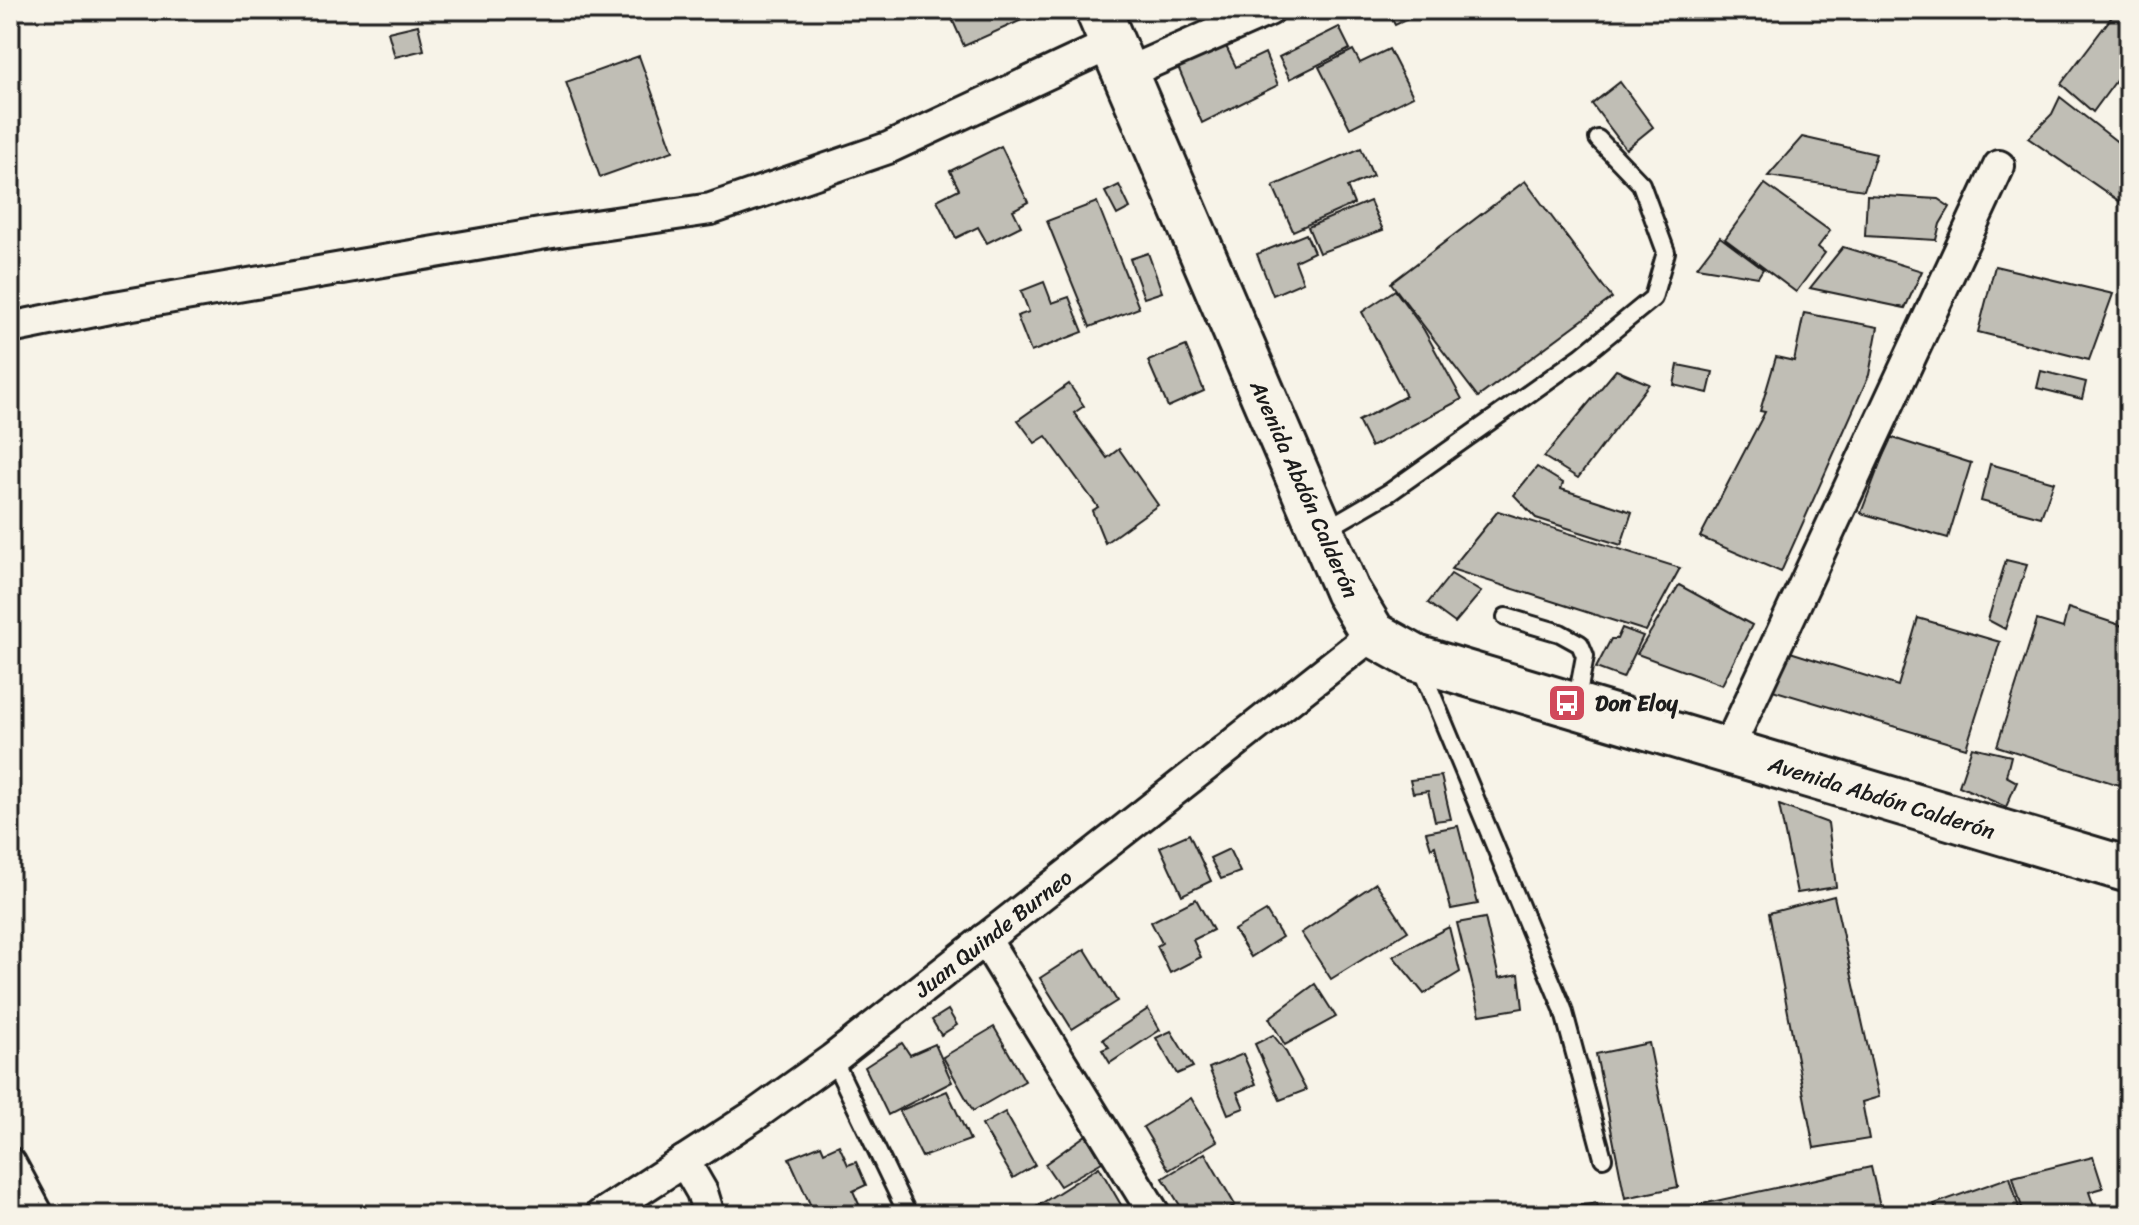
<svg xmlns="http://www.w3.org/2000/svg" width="2139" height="1225" font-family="Sriracha,sans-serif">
<rect width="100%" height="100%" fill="#f7f3e8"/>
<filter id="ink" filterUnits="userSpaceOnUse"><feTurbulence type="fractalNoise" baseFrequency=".0125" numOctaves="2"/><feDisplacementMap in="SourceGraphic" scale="16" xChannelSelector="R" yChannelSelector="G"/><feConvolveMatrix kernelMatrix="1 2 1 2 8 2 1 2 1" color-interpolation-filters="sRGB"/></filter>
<g filter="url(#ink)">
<g fill="#c0beb5" stroke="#1c1c1c" stroke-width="2">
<polygon points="948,10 1020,10 1024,19 964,46"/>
<polygon points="1387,10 1427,10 1395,25"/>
<polygon points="2117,10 2129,20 2129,63 2093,112 2061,84"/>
<polygon points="418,25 424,50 395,57 388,32"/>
<polygon points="1339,27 1350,49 1290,79 1279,57"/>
<polygon points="1222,38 1236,67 1265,53 1278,85 1202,123 1175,60"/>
<polygon points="1389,49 1413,96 1350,128 1319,67 1353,50 1360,63"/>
<polygon points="639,56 673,151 600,177 566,82"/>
<polygon points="1620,82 1653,127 1626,149 1592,104"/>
<polygon points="2060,97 2129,151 2129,208 2028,138 2052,114"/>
<polygon points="1802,137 1876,154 1864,190 1768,176"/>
<polygon points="1001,146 1028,202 1013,210 1021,226 987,243 978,227 956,238 937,200 959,189 950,171"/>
<polygon points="1361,148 1373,176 1347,187 1354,204 1293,231 1273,186"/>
<polygon points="1525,181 1612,298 1478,397 1391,283"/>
<polygon points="1765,184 1830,231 1818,247 1825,253 1796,292 1725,239"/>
<polygon points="1119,185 1130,208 1117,215 1105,192"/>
<polygon points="1867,195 1938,199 1950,207 1940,224 1936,240 1865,236"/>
<polygon points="1370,201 1383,230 1319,253 1308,227"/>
<polygon points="1097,202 1139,308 1090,327 1047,221"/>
<polygon points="1306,234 1314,252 1295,261 1303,282 1273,295 1257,254"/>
<polygon points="1720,237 1763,269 1758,277 1697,267"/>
<polygon points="1843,247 1922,271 1905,308 1810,288"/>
<polygon points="1148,253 1162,292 1144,298 1130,259"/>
<polygon points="1995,266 2113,294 2089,360 1978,332"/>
<polygon points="1044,282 1052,303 1069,297 1083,332 1031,352 1017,316 1029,312 1021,291"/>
<polygon points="1395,290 1424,330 1462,399 1371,447 1358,421 1406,396 1362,312"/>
<polygon points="1804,313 1878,327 1869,375 1781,572 1700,537 1765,412 1760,411 1776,357 1794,361"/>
<polygon points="1186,346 1204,391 1168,407 1148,361"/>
<polygon points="1678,365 1713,372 1708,393 1674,385"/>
<polygon points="1616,370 1649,384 1578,478 1544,457"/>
<polygon points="2041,371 2086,382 2082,399 2037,388"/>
<polygon points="1069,384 1084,406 1074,413 1107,458 1119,449 1158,505 1105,543 1092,511 1098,507 1046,436 1035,443 1018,420"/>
<polygon points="1890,437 1971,463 1948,538 1861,513"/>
<polygon points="1990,464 2054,482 2041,517 1981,501"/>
<polygon points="1537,467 1563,483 1561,489 1632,512 1621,545 1536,518 1514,495"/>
<polygon points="1498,511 1680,568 1646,631 1451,569"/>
<polygon points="2006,560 2027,565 2005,629 1988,620"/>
<polygon points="1451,574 1481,592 1455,623 1428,603"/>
<polygon points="1679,585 1752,625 1722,685 1637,654"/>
<polygon points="2068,608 2129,628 2129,773 2125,787 1997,746 2037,620 2063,628"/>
<polygon points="1918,618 2000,642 1966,748 1769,689 1787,651 1898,686"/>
<polygon points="1622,628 1643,636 1623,678 1596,668 1611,639 1617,639"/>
<polygon points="1972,747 2011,756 2006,776 2017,782 2006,807 1959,786"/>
<polygon points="1441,776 1451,819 1435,821 1428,791 1413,793 1410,780"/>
<polygon points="1779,805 1828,823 1836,887 1797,893"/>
<polygon points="1458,826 1478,904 1451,909 1435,846 1431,848 1426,832"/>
<polygon points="1189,834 1211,881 1182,895 1160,847"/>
<polygon points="1229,849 1240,872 1221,879 1210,858"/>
<polygon points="1376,883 1408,931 1331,979 1301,933"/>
<polygon points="1834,896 1879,1097 1862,1102 1869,1139 1814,1148 1769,913"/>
<polygon points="1196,899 1213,930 1193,940 1201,957 1170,973 1157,946 1162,943 1151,922"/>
<polygon points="1266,911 1282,937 1251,957 1234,930"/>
<polygon points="1485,918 1499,978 1519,974 1523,1008 1480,1015 1457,923"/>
<polygon points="1449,927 1460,972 1424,994 1393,956"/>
<polygon points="1085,949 1117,1001 1072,1029 1040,978"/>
<polygon points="1315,984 1336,1017 1285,1045 1269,1018"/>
<polygon points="1148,1009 1160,1030 1110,1063 1102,1050 1109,1047 1103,1039"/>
<polygon points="948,1010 957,1025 941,1035 932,1020"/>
<polygon points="994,1027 1025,1081 973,1111 943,1057"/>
<polygon points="1171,1031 1193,1067 1177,1074 1156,1038"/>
<polygon points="1273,1035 1285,1050 1306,1090 1280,1100 1255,1044"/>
<polygon points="902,1043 910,1055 935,1044 952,1082 888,1115 865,1067"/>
<polygon points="1649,1043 1678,1187 1625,1198 1596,1054"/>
<polygon points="1243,1054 1256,1084 1237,1092 1244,1108 1228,1114 1209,1068"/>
<polygon points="947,1091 970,1140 922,1157 899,1111"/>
<polygon points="1191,1098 1217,1141 1169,1170 1143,1127"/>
<polygon points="1005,1112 1035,1165 1013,1178 982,1125"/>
<polygon points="1086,1135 1102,1162 1060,1186 1045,1164"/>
<polygon points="821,1145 824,1152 839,1145 848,1165 856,1162 866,1185 853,1191 862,1211 851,1215 815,1215 789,1158"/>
<polygon points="1205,1153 1235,1205 1218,1215 1186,1215 1163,1178"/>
<polygon points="2093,1157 2103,1188 2089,1192 2097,1215 2024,1215 2013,1177"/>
<polygon points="1099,1167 1127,1215 1030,1215 1028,1212"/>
<polygon points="1871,1167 1882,1215 1652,1215"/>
<polygon points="2010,1177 2021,1215 1938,1215 1934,1204"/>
<polygon points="1597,1203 1600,1215 1530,1213"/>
</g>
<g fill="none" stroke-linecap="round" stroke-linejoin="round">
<defs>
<g id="lane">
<polyline points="1323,531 1390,492 1582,356 1653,298 1666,252 1641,184 1598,139"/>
<polyline points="1506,617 1560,633 1580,644 1585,656 1576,704"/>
<polyline points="1420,666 1563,1009 1603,1158"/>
<polyline points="833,1059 908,1215"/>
</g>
<g id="street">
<polyline points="1126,73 1269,10"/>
<polyline points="10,328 109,308 546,233 711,209 888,148 1113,43"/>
<polyline points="1727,751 1999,166"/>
<polyline points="985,939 1155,1215"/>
<polyline points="684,1161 702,1192 709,1215"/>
<polyline points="10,1163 38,1215"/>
<polyline points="601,1215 755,1115 833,1059 1373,634"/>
</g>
<polyline id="secondary" points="1098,10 1347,591 1373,634 1416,658 1465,673 2129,870"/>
</defs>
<use href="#lane" stroke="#1c1c1c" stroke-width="22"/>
<use href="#street" stroke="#1c1c1c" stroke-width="36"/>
<use href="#secondary" stroke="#1c1c1c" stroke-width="50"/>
<use href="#lane" stroke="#f7f3e8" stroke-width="16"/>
<use href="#street" stroke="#f7f3e8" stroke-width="30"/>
<use href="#secondary" stroke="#f7f3e8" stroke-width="44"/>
</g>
</g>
<defs>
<symbol id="bus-square" viewBox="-11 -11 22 22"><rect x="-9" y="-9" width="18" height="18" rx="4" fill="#d1495b" stroke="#f7f3e8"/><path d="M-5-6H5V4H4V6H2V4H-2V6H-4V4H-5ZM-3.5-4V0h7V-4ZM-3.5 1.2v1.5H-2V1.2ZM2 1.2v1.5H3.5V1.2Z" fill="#fff"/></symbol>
</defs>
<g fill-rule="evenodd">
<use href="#bus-square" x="1545" y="681" width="44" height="44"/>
</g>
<g text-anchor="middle" stroke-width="6" stroke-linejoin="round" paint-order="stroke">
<g font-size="22" fill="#1c1c1c" stroke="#f7f3e8">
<text transform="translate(1305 489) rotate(66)" y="8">Avenida Abdón Calderón</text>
<text transform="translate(1882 797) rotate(17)" y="8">Avenida Abdón Calderón</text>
<text transform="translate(993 933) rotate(-38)" y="8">Juan Quinde Burneo</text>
</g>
<g font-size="22" font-weight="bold" fill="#1c1c1c" stroke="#f7f3e8" text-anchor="start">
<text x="1595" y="711">Don Eloy</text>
</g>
</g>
<rect width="2139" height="1225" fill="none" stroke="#f7f3e8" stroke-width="40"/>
<rect x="20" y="20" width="2099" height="1185" fill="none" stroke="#1c1c1c" stroke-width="3" filter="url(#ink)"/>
</svg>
